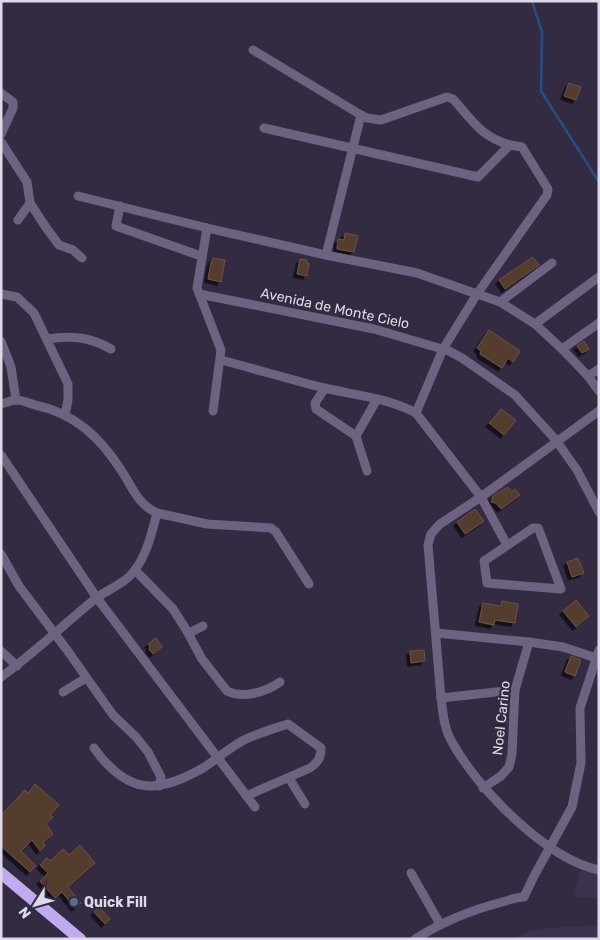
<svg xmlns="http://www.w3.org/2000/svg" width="600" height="940" font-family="Rubik,sans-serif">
<defs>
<filter id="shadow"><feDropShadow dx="-3.5" dy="3.5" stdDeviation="0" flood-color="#0009"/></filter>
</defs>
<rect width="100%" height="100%" fill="#332b41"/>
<g fill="#3c324e">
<polygon points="581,869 599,873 599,898 573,897"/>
<polygon points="599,925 599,939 510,939 536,929"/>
</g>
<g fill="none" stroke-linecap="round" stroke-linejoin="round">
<polyline stroke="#234f83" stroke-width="2.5" points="532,1 542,32 541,91 599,182"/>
</g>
<g fill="#543c2f" stroke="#6b5245" filter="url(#shadow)">
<polygon points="569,83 581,87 576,100 564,96"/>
<polygon points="345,233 358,236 354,252 337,249 338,239 344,240"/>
<polygon points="533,257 539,265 505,289 499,280"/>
<polygon points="213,258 225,260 221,282 208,279 211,262 212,262"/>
<polygon points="300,259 307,260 306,263 309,263 307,276 297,274"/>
<polygon points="489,330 520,351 513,362 508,358 502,368 480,354 481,351 477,348"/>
<polygon points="584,341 589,349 582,353 577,346"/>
<polygon points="501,409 516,420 504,435 489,423"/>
<polygon points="508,487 512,492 515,489 520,495 501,509 496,503 491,502 493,496"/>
<polygon points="475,509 484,521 465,534 457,522"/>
<polygon points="578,558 584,573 572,577 567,562"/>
<polygon points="576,600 589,616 576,627 563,611"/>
<polygon points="502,601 518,604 515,623 495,620 494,625 479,622 483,603 501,606"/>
<polygon points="156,638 162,647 153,654 149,649 150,647 148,644"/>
<polygon points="424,650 425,661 411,663 410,651"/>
<polygon points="571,656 581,660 575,676 565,672"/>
<polygon points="502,705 508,705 507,723 501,723"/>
<polygon points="35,784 59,805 50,815 53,817 46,824 53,834 43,842 45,846 40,851 32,840 21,851 36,866 30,872 1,846 1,815 25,790 28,793"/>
<polygon points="80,845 95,863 68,887 81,903 75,908 62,892 55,898 40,881 48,873 40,865 47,858 50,861 63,849 69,855"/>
<polygon points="99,907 110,919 105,924 94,912"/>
</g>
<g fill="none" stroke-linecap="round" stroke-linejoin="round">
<g stroke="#6d6380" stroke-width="9">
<polyline points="253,50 361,115 326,255"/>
<polyline points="1,93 13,102 13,108 1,134"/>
<path d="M361,115L367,118L381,120L447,97L453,99C472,120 481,137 510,145"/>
<polyline points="264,128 478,177 510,145 522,147 548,189 547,195 477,294 443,349 416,413"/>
<polyline points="1,142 27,182 30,203 47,229 59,245 73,250 82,258"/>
<polyline points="78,196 207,228 326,255 417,273 500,302 535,324 562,349 588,376 599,391"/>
<polyline points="120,206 116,226 201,256"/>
<polyline points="18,220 30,203"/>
<polyline points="207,228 197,288 221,350 213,411"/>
<polyline points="1,294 17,297 34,313 68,384 68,400 65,415"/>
<polyline points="199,294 374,329 449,351 462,358 515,395 555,439 577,470 599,512"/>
<polyline points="500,302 552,263"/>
<polyline points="535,324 599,277"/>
<path d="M47,339C71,335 90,337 111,349"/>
<polyline points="1,341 11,367 16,400"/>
<polyline points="562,349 599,323"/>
<path d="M221,360C255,369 289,379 324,388C355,395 388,398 416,413L481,497L507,545"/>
<polyline points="588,376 599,369"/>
<polyline points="325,388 315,403 316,409 356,436 367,471"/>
<path d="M1,404C6,403 12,400 16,400C22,400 29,403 35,405C74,413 100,437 121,470C132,486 137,504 157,513L207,524L271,528L276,532L309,584"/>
<path d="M599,411L481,497L440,524L431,534L428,545L441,698C443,713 444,729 452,742C477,788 546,859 599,870"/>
<polyline points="356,436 377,399"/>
<polyline points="1,455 97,598 255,807"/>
<polygon points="533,528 538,528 539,530 561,589 487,583 484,561"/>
<polyline points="1,554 19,586 67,650 113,715 136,737 148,752 161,777 159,786"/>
<path d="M135,570L173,609L187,631L202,659L227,691C243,699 266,692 280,682"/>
<polyline points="189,633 203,626"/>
<polyline points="436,633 529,642 563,647 599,659"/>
<polyline points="1,651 17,666"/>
<path d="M1,677C34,653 63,625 95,599C108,589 125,584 135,570C147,554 152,532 157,513"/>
<polyline points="63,692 86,678"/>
<polyline points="441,698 515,690"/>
<path d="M94,748C127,794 156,795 203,768C217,759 229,748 244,740C258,733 273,729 288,724L321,748C321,758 318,762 310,768L246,796"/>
<polyline points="289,778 305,804"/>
<polyline points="483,788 501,776 509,767 512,754 515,690 529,642"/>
<polyline points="411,873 440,924"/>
<path d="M415,939C444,921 469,911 502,902C510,900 516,897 524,897L534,876L572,807L581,763L580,708L599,650"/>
</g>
<polyline stroke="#c1aaef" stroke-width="12" points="1,873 80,939"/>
</g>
<circle fill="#5c6f8a" stroke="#332b41" stroke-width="2" cx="74" cy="902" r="5"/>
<g text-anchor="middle" stroke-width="4.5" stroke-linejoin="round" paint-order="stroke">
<g font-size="14" fill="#ddd9e7" stroke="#332b41">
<text transform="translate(335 308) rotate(12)" y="5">Avenida de Monte Cielo</text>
<text transform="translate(501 718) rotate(-84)" y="5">Noel Carino</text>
</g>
<g font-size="14" font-weight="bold" fill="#ddd9e7" stroke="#332b41" text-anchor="start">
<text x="84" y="907">Quick Fill</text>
</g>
</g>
<rect width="600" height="940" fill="none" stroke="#ddd9e7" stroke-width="5"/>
<g transform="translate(35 905) rotate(233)" stroke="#332b41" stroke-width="4" paint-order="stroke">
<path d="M0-4L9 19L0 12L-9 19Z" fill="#ddd9e7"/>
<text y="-8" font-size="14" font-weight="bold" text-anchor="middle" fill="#ddd9e7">N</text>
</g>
</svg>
